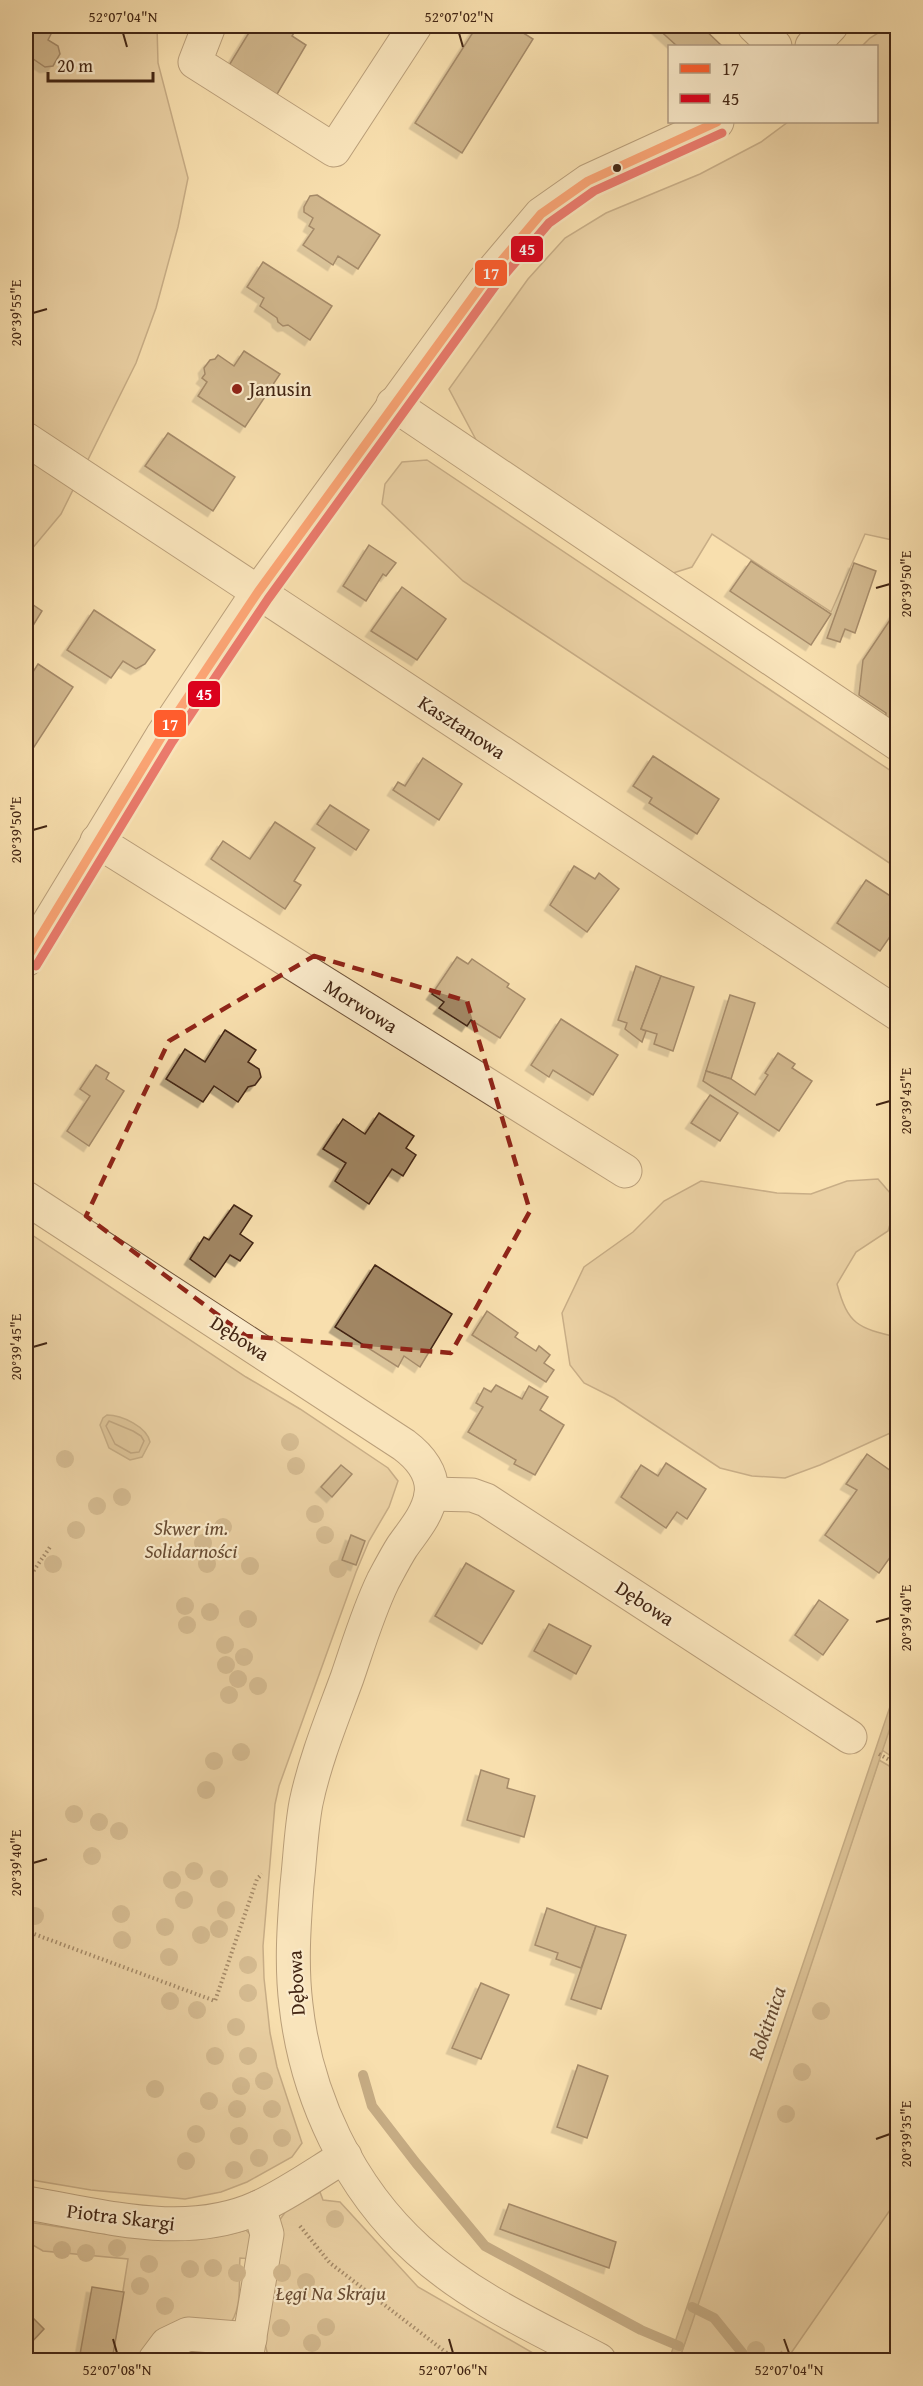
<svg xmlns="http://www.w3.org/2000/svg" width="923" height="2386" font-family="'Gentium Book Plus',serif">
<defs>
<filter id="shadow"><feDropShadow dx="-5.5" dy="5.5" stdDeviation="0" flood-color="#0004"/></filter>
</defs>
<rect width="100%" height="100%" fill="#f8dfae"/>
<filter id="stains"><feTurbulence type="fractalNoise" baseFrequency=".00333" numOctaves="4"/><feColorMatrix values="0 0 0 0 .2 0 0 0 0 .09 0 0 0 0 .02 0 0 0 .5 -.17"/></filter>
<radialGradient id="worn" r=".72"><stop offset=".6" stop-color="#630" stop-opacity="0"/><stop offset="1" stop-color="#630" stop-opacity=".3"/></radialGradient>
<g fill="#d9bf94" stroke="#8e7254" stroke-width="1.5">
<polygon points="26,26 157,26 158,63 188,178 178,227 156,308 136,363 61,514 26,556"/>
<polygon points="889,26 897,26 897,541 865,534 831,612 712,534 692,567 667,575 482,451 449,389 528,279 565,238 606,213 700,174 761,142 788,122 876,122 876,46 862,46 870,38"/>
<polygon points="427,460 897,775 897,868 463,581 382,504 385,484 402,462"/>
<path d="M878,1179L897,1201L888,1231L856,1252L837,1284C848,1325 858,1328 897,1337V1430L820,1465L785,1478L752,1476L720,1468L614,1398L584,1383L570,1365L562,1313L584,1267L633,1232L664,1201L701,1181L777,1193L811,1194L847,1181Z"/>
<polygon points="26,1231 246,1377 300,1409 388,1468 398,1481 389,1507 369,1541 356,1572 279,1786 275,1804 263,1946 264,1978 270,2033 277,2067 302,2143 292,2157 247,2182 221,2192 185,2199 91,2190 26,2179"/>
<polygon points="897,1707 897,1760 882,1750"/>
<polygon points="879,1760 898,1771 897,2200 787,2359 781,2351 786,2360 679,2360"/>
<polygon points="320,2192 323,2200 340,2202 418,2287 545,2360 269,2360 259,2319 274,2228 286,2211"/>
<path d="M26,2222C97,2231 175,2252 246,2230L256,2240L253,2259L240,2258C238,2279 244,2311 227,2327L145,2360H112L128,2259L43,2251L26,2241Z"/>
</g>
<g fill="#baa079" stroke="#8a6f50" stroke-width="1.5">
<path d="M107,1415C122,1415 147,1427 150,1442L142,1457L130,1460L109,1448L100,1425L103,1418Z"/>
<polygon points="897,1686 897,1707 692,2323 679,2360 669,2360"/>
</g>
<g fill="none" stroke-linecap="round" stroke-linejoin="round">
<polygon stroke="#7e6246" stroke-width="1.5" points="109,1421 133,1431 141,1436 144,1441 139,1452 131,1453 115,1444 106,1426"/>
<g stroke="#8a6f50" stroke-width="10">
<polyline points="363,2075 372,2106 416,2163 485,2246 641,2330 679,2346"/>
<polyline points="692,2307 714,2318 748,2360"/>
</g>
</g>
<g fill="#a18664" stroke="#422513" stroke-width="1.5" filter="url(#shadow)">
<polygon points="26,26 50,26 47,30 52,32 48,40 58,46 60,54 53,66 45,67 26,54"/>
<polygon points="253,26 298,26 292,36 306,45 276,96 228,67"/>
<polygon points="477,26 523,26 520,31 533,39 462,153 415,123"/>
<polygon points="655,26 701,26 722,46 677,46"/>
<polygon points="317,195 380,235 358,269 338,256 333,265 303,245 314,229 309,226 313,218 304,212 304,207 310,196"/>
<polygon points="263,262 332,306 310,340 288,325 283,326 278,322 277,318 260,306 264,298 247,287"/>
<polygon points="244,351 280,374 245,427 198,396 207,382 202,378 205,374 204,368 210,360 215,359 218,355 234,366"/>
<polygon points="168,433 235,477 213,511 145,466"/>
<polygon points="369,545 396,563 386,576 383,574 366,601 343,586"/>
<polygon points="751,561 831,614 811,645 730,591"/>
<polygon points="854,563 876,571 855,633 845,629 840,642 827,638"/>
<polygon points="402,587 446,619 417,660 371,631"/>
<polygon points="26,600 42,611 29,632 26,629"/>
<polygon points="898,608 898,727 885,719 886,713 859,695 863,660"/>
<polygon points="94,610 155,650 145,664 136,669 123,661 111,678 67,650"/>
<polygon points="38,664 73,687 34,747 27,742 26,744 26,683"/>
<polygon points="653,756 719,799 697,834 649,803 652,798 633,786"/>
<polygon points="423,758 462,784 439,820 393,790 398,782 405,786"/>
<polygon points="330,805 369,830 356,850 317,824"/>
<polygon points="275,822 315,848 294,881 301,885 285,909 211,859 223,841 250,859"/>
<polygon points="574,866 595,879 599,873 619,889 587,932 550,905"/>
<polygon points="866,880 898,901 898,925 880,951 837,923"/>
<polygon points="457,957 468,964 472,959 509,984 507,987 525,999 500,1038 471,1020 467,1026 439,1008 444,1002 432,994"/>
<polygon points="636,966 661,976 641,1029 646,1031 642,1042 625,1029 627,1023 618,1020"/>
<polygon points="661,976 694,987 673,1051 654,1044 657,1034 641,1029"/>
<polygon points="730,995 755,1003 731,1079 706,1071"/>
<polygon points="561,1019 618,1055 593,1095 553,1070 549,1077 531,1065"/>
<polygon points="225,1030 256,1050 248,1062 259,1069 261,1077 255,1085 248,1087 238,1102 214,1086 203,1102 166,1079 185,1049 205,1062"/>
<polygon points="778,1053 795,1064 792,1068 812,1081 779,1131 703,1081 706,1071 731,1079 755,1095 768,1075 765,1073"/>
<polygon points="96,1065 109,1073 106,1079 124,1091 89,1146 67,1131 90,1096 80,1089"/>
<polygon points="710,1095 738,1113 720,1141 691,1123"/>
<polygon points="379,1113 414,1136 406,1148 416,1155 403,1176 392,1169 369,1204 335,1181 346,1163 323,1149 343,1119 365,1134"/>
<polygon points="234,1205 252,1216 240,1234 253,1243 240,1261 230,1255 215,1277 190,1259 204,1237 209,1240"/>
<polygon points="375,1265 452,1314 420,1367 404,1356 398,1367 335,1327"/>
<polygon points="487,1311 518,1333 515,1337 536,1351 539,1346 550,1355 544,1363 554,1370 546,1382 472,1335"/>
<polygon points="496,1385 522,1399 529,1386 548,1397 540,1410 564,1425 535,1475 514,1464 516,1460 468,1432 483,1407 476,1403 484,1388 491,1392"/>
<polygon points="867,1454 898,1476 898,1546 879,1573 825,1535 857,1490 846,1484"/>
<polygon points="666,1463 706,1489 687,1519 677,1512 666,1528 621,1497 641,1465 658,1476"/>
<polygon points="341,1465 352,1474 332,1497 321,1487"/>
<polygon points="351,1535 365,1541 356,1565 342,1560"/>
<polygon points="466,1563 514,1591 482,1644 435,1616"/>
<polygon points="819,1600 848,1620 823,1655 795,1635"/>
<polygon points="549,1624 591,1646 576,1674 534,1651"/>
<polygon points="481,1770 509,1779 507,1788 535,1796 524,1837 467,1820"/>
<polygon points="547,1908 596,1926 581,1968 556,1959 558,1953 535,1945"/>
<polygon points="596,1926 626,1935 601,2009 571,1999"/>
<polygon points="481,1983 509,1995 481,2059 452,2048"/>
<polygon points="578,2065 608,2076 587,2138 557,2127"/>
<polygon points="509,2204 616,2242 609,2268 500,2229"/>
<polygon points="92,2287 124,2292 112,2360 79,2360"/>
<polygon points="26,2311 44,2329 26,2348"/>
</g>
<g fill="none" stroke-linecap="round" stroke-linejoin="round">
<defs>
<g id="minor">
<polyline points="209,26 195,62 334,150 415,26"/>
<polyline points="754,26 775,46"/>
<polyline points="812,46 831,26"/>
<polyline points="393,404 898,744"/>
<polyline points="26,439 898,1014"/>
<polyline points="97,841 625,1171"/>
<polyline points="26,960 162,736 258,592 486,279 541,214 588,181 717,122"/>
<path d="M26,1198L404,1445C420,1457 434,1474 431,1495C427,1516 413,1531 402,1547C395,1558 389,1570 383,1581C368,1612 358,1646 347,1678C332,1719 315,1760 306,1803C301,1830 300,1858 297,1885C294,1924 291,1965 296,2005C306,2096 349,2188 418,2250C471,2298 536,2327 599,2360"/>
<polyline points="431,1494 472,1495 486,1500 850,1737"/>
<path d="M26,2203C102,2215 185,2241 259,2207C289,2193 317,2173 345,2156"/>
<polyline points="155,2360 167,2344 188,2334 250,2339"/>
<polyline points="246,2360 267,2234 259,2207"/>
</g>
</defs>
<use href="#minor" stroke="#70543a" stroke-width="35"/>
<g stroke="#422513" stroke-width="4" stroke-dasharray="1.5 3" stroke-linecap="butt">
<polyline points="26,1582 50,1547"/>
<polyline points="879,1754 898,1765"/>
<polyline points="26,1931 215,2001 257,1879 262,1874"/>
<polyline points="300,2226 330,2263 456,2360"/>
</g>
<use href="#minor" stroke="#faeaca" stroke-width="33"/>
<defs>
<polyline id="bus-1" points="26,960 162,736 258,592 486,279 541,214 588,181 717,122"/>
<polyline id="bus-2" points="36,966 172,742 268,599 495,286 549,223 594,191 722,133"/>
</defs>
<use href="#bus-1" stroke="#faeaca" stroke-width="14"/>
<use href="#bus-2" stroke="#faeaca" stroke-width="14"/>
<use href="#bus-1" stroke="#ff5d2d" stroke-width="9"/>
<use href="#bus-2" stroke="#db011c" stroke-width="9"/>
</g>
<g fill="#a98e6a">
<circle cx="290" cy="1442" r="9"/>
<circle cx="65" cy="1459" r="9"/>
<circle cx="296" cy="1466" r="9"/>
<circle cx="122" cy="1497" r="9"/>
<circle cx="97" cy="1506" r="9"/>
<circle cx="315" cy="1514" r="9"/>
<circle cx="223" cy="1527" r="9"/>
<circle cx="76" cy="1530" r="9"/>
<circle cx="325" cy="1535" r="9"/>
<circle cx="203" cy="1543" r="9"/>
<circle cx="53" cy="1564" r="9"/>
<circle cx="207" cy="1564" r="9"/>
<circle cx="250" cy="1566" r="9"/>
<circle cx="338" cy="1569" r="9"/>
<circle cx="185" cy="1606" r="9"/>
<circle cx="210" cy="1612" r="9"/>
<circle cx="248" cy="1619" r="9"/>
<circle cx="187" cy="1625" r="9"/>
<circle cx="225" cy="1645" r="9"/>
<circle cx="244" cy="1657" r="9"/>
<circle cx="226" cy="1665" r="9"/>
<circle cx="238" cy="1679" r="9"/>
<circle cx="258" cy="1686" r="9"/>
<circle cx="229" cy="1695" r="9"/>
<circle cx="241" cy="1752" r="9"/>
<circle cx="214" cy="1761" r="9"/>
<circle cx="206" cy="1790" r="9"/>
<circle cx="74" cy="1814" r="9"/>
<circle cx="99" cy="1822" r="9"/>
<circle cx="119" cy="1831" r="9"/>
<circle cx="92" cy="1856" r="9"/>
<circle cx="194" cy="1871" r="9"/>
<circle cx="219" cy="1879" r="9"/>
<circle cx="172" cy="1880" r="9"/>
<circle cx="184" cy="1900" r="9"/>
<circle cx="226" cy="1910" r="9"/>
<circle cx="121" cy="1914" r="9"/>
<circle cx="35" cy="1916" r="9"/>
<circle cx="165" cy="1927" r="9"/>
<circle cx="219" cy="1929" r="9"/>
<circle cx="201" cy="1935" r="9"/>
<circle cx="122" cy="1940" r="9"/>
<circle cx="169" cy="1957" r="9"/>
<circle cx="248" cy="1965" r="9"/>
<circle cx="248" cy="1993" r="9"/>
<circle cx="170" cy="2001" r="9"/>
<circle cx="197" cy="2010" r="9"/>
<circle cx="821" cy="2011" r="9"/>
<circle cx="236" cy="2027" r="9"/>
<circle cx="215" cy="2056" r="9"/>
<circle cx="248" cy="2056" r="9"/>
<circle cx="802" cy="2072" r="9"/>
<circle cx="264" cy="2081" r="9"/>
<circle cx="241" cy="2086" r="9"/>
<circle cx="155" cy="2089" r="9"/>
<circle cx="209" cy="2101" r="9"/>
<circle cx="237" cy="2109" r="9"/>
<circle cx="272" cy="2109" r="9"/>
<circle cx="786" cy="2114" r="9"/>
<circle cx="196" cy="2134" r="9"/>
<circle cx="239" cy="2136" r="9"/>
<circle cx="282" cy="2138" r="9"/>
<circle cx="259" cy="2158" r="9"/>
<circle cx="186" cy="2161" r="9"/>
<circle cx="234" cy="2170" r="9"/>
<circle cx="335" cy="2219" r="9"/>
<circle cx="117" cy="2248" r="9"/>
<circle cx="62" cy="2250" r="9"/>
<circle cx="86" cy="2253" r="9"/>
<circle cx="149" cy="2264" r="9"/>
<circle cx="213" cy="2268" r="9"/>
<circle cx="190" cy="2269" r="9"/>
<circle cx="237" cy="2273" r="9"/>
<circle cx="282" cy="2273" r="9"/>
<circle cx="306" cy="2282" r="9"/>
<circle cx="140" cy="2286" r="9"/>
<circle cx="165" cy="2306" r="9"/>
<circle cx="326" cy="2327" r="9"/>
<circle cx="281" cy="2328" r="9"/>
<circle cx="312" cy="2343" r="9"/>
<circle cx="756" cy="2350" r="9"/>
</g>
<path d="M0 0H923V2386H0ZM314,956L467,1001L530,1211L451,1353L246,1336L86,1216L169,1041Z" fill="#f8dfae" fill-opacity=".55" fill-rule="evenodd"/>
<path fill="none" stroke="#8f2418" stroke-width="4.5" stroke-dasharray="12 8" stroke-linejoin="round" d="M314,956L467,1001L530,1211L451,1353L246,1336L86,1216L169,1041Z"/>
<path fill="none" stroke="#422513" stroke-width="2" d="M123,33L127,47M459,33L463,47M33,313L47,309M876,588L890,584M33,830L47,826M876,1105L890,1101M33,1347L47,1343M876,1622L890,1618M33,1863L47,1859M876,2139L890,2134M113,2339L117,2353M449,2339L453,2353M784,2339L789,2353"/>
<circle fill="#422513" stroke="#faeaca" stroke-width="2" cx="617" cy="168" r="5"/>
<circle fill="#8f2418" stroke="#faeaca" stroke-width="2" cx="237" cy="389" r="6"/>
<g text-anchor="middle" stroke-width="4.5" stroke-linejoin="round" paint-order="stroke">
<g font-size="20" fill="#422513" stroke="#faeaca" text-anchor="start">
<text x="249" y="396">Janusin</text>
</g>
<g font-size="20" fill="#422513" stroke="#faeaca">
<text transform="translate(462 727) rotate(33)" y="7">Kasztanowa</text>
<text transform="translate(361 1006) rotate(32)" y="7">Morwowa</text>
<text transform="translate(240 1338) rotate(33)" y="7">Dębowa</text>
<text transform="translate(645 1603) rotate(33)" y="7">Dębowa</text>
<text transform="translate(296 1983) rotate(-93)" y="7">Dębowa</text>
<text transform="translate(121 2217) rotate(7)" y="7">Piotra Skargi</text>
</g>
<g font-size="20" font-style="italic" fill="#684c33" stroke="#faeaca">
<text x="191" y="1535">Skwer im.<tspan x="191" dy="23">Solidarności</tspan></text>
<text x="331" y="2300">Łęgi Na Skraju</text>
</g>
<g font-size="21" font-style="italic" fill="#664a32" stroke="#faeaca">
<text transform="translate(767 2023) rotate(-71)" y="7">Rokitnica</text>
</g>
</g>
<g stroke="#faeaca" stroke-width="2">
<rect x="510" y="235" width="34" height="28" rx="6" fill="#db011c"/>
<rect x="474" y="259" width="34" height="28" rx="6" fill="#ff5d2d"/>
<rect x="187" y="680" width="34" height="28" rx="6" fill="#db011c"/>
<rect x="153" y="709" width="34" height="29" rx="6" fill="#ff5d2d"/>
</g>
<g font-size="16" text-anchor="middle" font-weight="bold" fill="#fff">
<text x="527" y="255">45</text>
<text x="491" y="279">17</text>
<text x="204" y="700">45</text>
<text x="170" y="730">17</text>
</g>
<rect width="923" height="2386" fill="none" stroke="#f8dfae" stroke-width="66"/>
<rect x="668" y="45" width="210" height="78" fill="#faeaca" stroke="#b09b81" stroke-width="1.5"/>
<rect x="680" y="64" width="30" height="9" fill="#ff5d2d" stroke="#b09b81" stroke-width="1.5"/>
<text x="722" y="75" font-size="18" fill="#422513">17</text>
<rect x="680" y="94" width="30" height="9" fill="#db011c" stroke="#b09b81" stroke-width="1.5"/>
<text x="722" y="105" font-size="18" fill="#422513">45</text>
<path d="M48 72v9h105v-9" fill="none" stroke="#422513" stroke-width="3"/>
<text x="57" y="72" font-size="18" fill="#422513" stroke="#faeaca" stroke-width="4.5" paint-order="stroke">20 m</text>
<rect x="33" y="33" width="857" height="2320" fill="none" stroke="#422513" stroke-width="2"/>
<g font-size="15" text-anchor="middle" fill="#422513">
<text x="123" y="22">52°07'04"N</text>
<text x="459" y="22">52°07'02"N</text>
<text transform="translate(16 313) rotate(-90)" y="5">20°39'55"E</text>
<text transform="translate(906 584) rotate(-90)" y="5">20°39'50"E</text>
<text transform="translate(16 830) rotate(-90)" y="5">20°39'50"E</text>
<text transform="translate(906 1101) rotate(-90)" y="5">20°39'45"E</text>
<text transform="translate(16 1347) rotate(-90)" y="5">20°39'45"E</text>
<text transform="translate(906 1618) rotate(-90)" y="5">20°39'40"E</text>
<text transform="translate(16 1863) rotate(-90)" y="5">20°39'40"E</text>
<text transform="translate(906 2134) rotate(-90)" y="5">20°39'35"E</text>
<text x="117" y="2375">52°07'08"N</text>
<text x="453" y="2375">52°07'06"N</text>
<text x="789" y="2375">52°07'04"N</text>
</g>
<rect width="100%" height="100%" filter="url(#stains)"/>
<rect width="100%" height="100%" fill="url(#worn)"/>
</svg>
